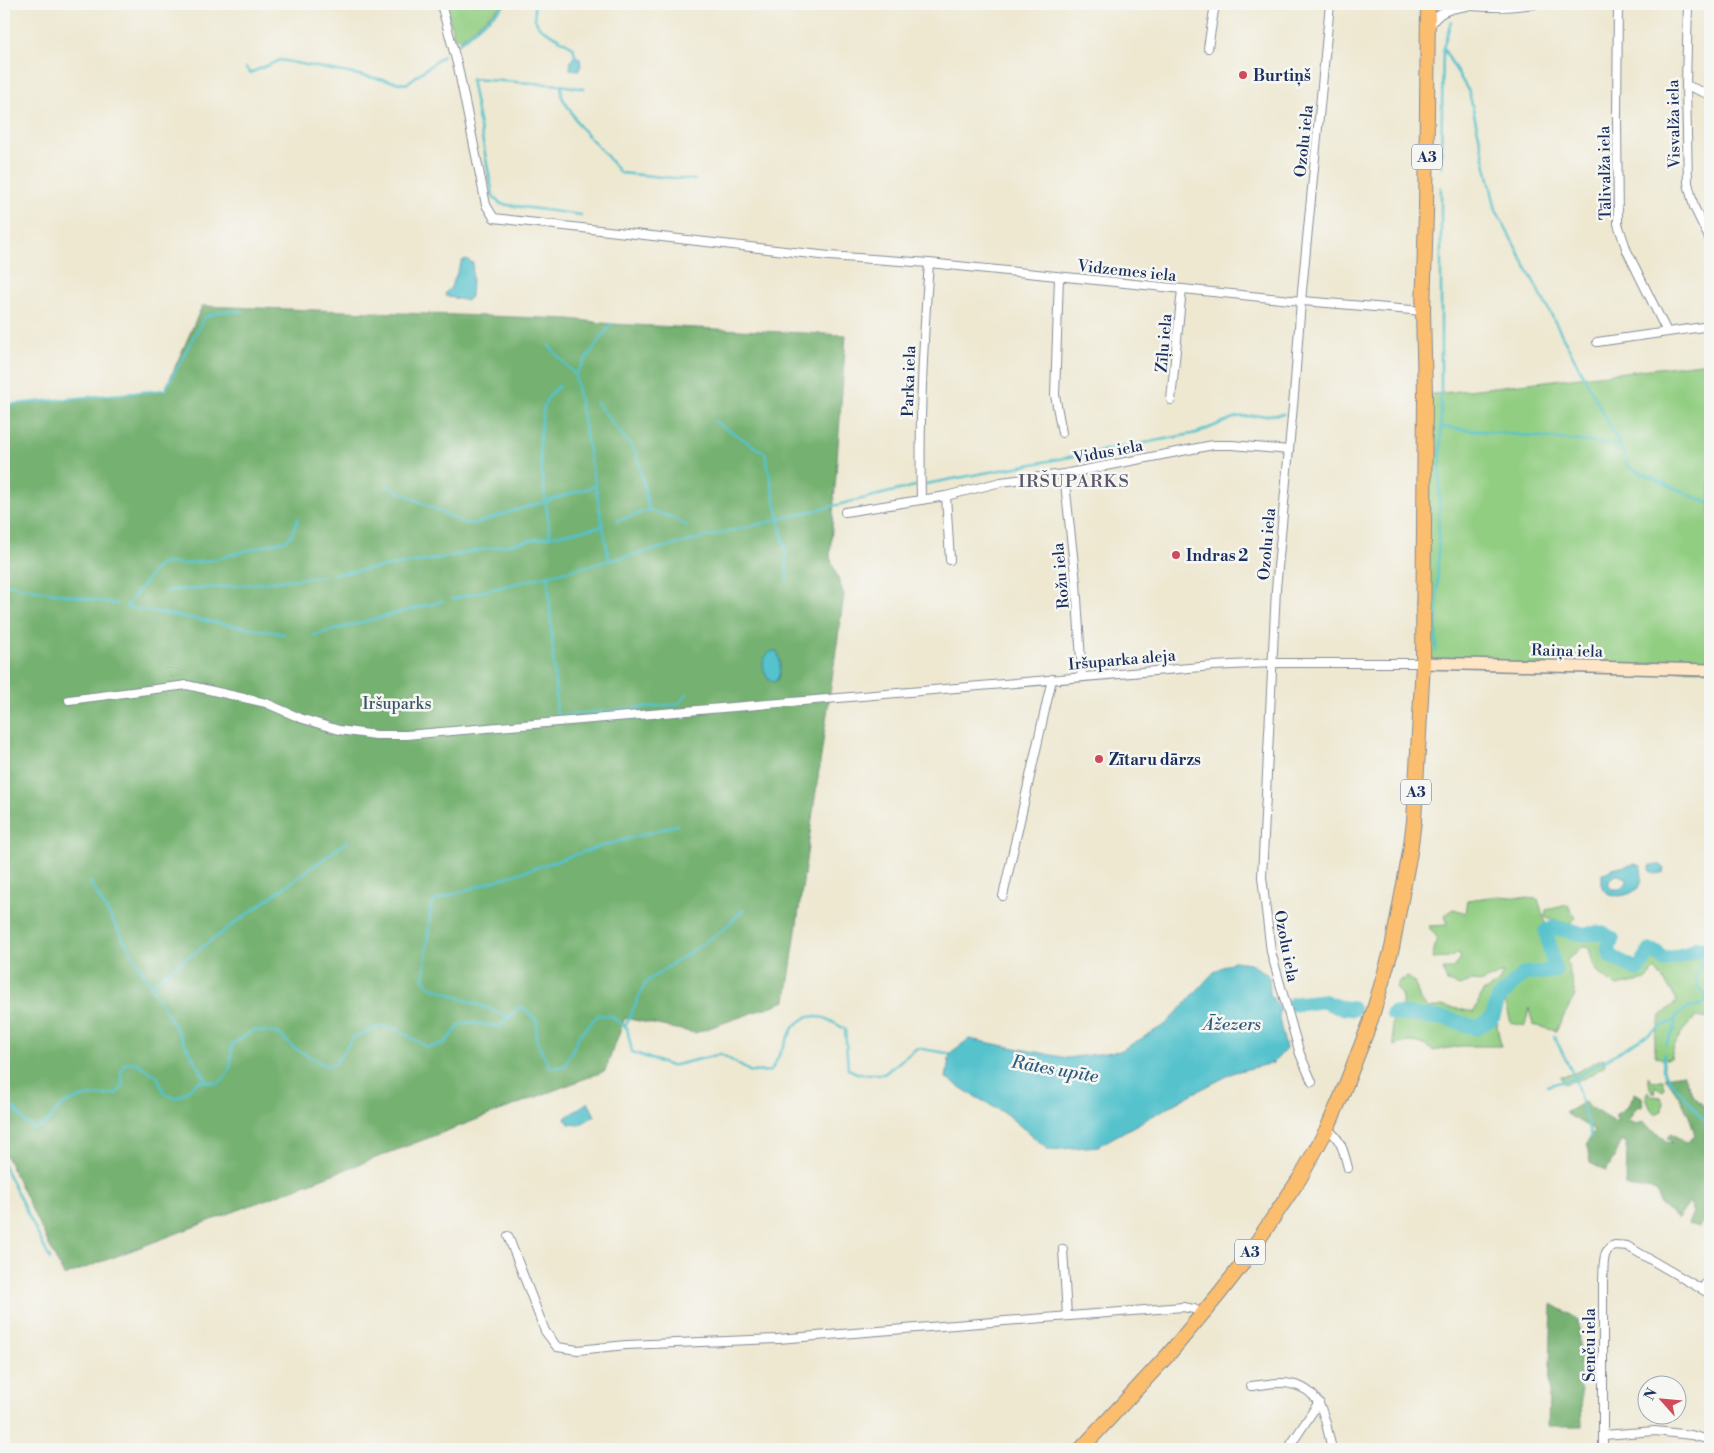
<svg xmlns="http://www.w3.org/2000/svg" width="1714" height="1453" font-family="'Libre Bodoni',serif">
<rect width="100%" height="100%" fill="#f6f6f2"/>
<filter id="ink" filterUnits="userSpaceOnUse"><feTurbulence type="fractalNoise" baseFrequency=".02" numOctaves="2"/><feDisplacementMap in="SourceGraphic" scale="10" xChannelSelector="R" yChannelSelector="G"/><feConvolveMatrix kernelMatrix="1 2 1 2 8 2 1 2 1" color-interpolation-filters="sRGB"/></filter>
<filter id="wash" filterUnits="userSpaceOnUse"><feTurbulence type="fractalNoise" baseFrequency=".0096" numOctaves="4" result="noise"/><feDisplacementMap in="SourceGraphic" scale="20" xChannelSelector="R" yChannelSelector="G"/><feGaussianBlur stdDeviation="1.12" result="paint"/><feColorMatrix in="noise" values="0 0 0 0 0 0 0 0 0 0 0 0 0 0 0 0 0 1.4 0 .05"/><feComposite in="paint" operator="in"/></filter>
<g filter="url(#wash)">
<rect width="100%" height="100%" fill="#eee8d1"/>
<g fill="#92ce82" stroke="#567e70">
<polygon points="446,4 503,4 461,39 454,38"/>
<polygon points="1710,362 1710,670 1423,663 1425,395"/>
<path d="M1498,896L1538,899L1546,925L1567,927L1582,934L1603,933L1612,939L1608,949L1612,957L1637,970L1648,955L1656,952L1665,960L1690,953L1697,948L1710,951V949V1019L1696,1017C1683,1029 1674,1041 1671,1058C1664,1060 1660,1059 1655,1055V1038L1661,1016L1676,1002L1672,992L1655,969L1646,980L1617,986C1598,974 1594,972 1589,948L1582,947L1567,960L1575,995L1556,1031L1533,1025L1529,1008L1525,1026L1511,1023L1505,1001L1497,1026L1501,1046H1460L1433,1051C1417,1040 1412,1040 1394,1046C1394,1039 1392,1031 1392,1025C1392,1007 1412,1010 1396,987L1400,980L1408,977L1415,983L1420,1000L1429,1009L1442,1006L1474,1012L1483,991C1493,988 1500,983 1503,972L1483,982L1470,981L1460,986L1447,982L1443,969H1454L1461,958L1458,953L1449,958L1432,959L1437,937L1428,926L1447,925L1445,915L1454,909L1465,913L1467,900Z"/>
<polygon points="1568,905 1576,918 1569,924 1545,917 1546,910"/>
<path d="M1604,1058L1605,1065L1603,1067L1585,1078L1564,1084L1560,1076C1577,1076 1589,1063 1604,1058Z"/>
<polygon points="1648,1076 1653,1082 1663,1079 1665,1088 1663,1091 1655,1086 1654,1094 1650,1088"/>
<path d="M1648,1091L1652,1096L1660,1097L1663,1102L1662,1111L1655,1114C1649,1108 1648,1103 1646,1095Z"/>
</g>
<g fill="#75b170" stroke="#487067">
<polygon points="202,306 570,319 611,324 846,335 830,557 844,595 786,1001 695,1033 625,1018 605,1071 64,1276 4,1152 4,405 165,390"/>
<path d="M1683,1074L1694,1096L1710,1112V1210L1699,1227L1688,1224L1693,1212L1690,1202L1678,1219L1660,1205L1658,1193C1644,1183 1639,1192 1626,1186L1627,1144L1622,1140L1616,1154L1606,1171L1590,1163L1587,1145L1594,1130L1565,1113L1584,1102C1595,1109 1605,1119 1618,1122L1615,1115L1627,1107L1635,1093L1642,1097L1643,1105L1636,1108L1628,1121L1637,1124L1644,1121C1648,1132 1661,1132 1667,1142L1672,1143L1668,1138L1671,1133L1686,1143L1695,1136C1691,1115 1678,1093 1665,1077Z"/>
<polygon points="1552,1304 1578,1319 1582,1426 1548,1426"/>
</g>
<g fill="#54c2cc" stroke="#387895" fill-rule="evenodd">
<polygon points="575,55 580,59 581,65 579,70 570,69 571,61"/>
<polygon points="466,259 473,263 471,297 467,301 445,296 446,292 450,289 462,261"/>
<path d="M772,651L777,652C781,659 781,673 777,680L773,682L768,679C762,668 760,658 772,651Z"/>
<path d="M1635,864L1641,866C1641,871 1643,877 1641,883C1637,893 1622,898 1612,895C1608,894 1605,891 1602,888V874L1612,869ZM1618,875L1627,878L1626,884L1620,889H1612L1609,886V881L1613,876Z"/>
<polygon points="1651,865 1661,865 1664,868 1663,873 1654,874 1649,870"/>
<polygon points="1234,961 1250,963 1269,976 1270,995 1280,1008 1279,1019 1286,1049 1273,1063 1235,1072 1192,1094 1098,1146 1049,1150 1006,1114 969,1093 946,1078 950,1053 969,1039 1067,1058 1120,1051 1166,1024 1215,971"/>
<polygon points="588,1102 595,1116 579,1125 569,1124 565,1118"/>
</g>
<g fill="none" stroke-linecap="round" stroke-linejoin="round">
<g stroke="#54c2cc" stroke-width="2.5">
<polyline points="534,5 535,19 539,27 573,47 575,55"/>
<polyline points="458,44 506,4"/>
<polyline points="1443,48 1469,92 1496,210 1620,445 1628,467 1710,504"/>
<polyline points="246,68 250,73 280,60 406,84 443,56"/>
<polyline points="561,85 562,97 580,127 606,155 620,173 695,180"/>
<polyline points="1441,167 1443,48 1451,22"/>
<polyline points="581,215 501,204 493,196 471,79 561,85 584,89"/>
<polyline points="549,346 575,375"/>
<polyline points="596,402 637,454 649,510"/>
<polyline points="4,405 165,390 204,318 219,312 243,311"/>
<polyline points="714,421 765,453 786,553 787,581"/>
<polyline points="1441,427 1620,445"/>
<polyline points="926,484 1197,433 1236,417 1284,414"/>
<polyline points="386,485 463,523 475,524 510,512 596,486"/>
<polyline points="617,521 649,510 676,519 687,526"/>
<path d="M550,537C546,494 533,446 545,404C548,396 553,391 559,386"/>
<polyline points="609,560 575,375 611,324"/>
<polyline points="334,574 425,561 603,526"/>
<polyline points="548,576 557,716 678,704 687,694"/>
<polyline points="4,584 117,604"/>
<polyline points="166,591 234,586 324,576"/>
<polyline points="452,599 915,486"/>
<polyline points="284,634 126,607 156,568 164,563 185,564 212,560 286,540 291,536 298,519"/>
<polyline points="314,635 443,601"/>
<polyline points="1436,651 1441,427 1441,187"/>
<polyline points="90,882 206,1080"/>
<polyline points="150,985 348,841"/>
<polyline points="510,1017 429,986 424,978 431,906 436,900 599,847 677,825"/>
<polyline points="625,1027 646,982 724,929 743,910"/>
<polyline points="1554,1036 1575,1078 1591,1137"/>
<polyline points="1666,1044 1674,1031 1676,1017 1684,1010 1702,1004 1705,1001 1706,995 1697,985 1697,973 1702,964 1696,956 1690,953"/>
<polyline points="1664,1054 1663,1070 1670,1080 1710,1127"/>
<polyline points="1547,1086 1575,1078 1664,1025 1675,1020"/>
<path d="M4,1107L15,1108L25,1122L33,1128C55,1123 48,1115 63,1105C78,1095 99,1096 116,1094L123,1086L121,1071L124,1064L135,1062L157,1076L164,1093L175,1098C196,1091 190,1075 217,1084C233,1075 231,1061 232,1044L254,1030L279,1034L294,1048L326,1066L335,1064L353,1038L381,1026L397,1029L427,1047L444,1044L461,1024L471,1022L499,1027L518,1008L523,1007L537,1021L536,1040L550,1068L565,1066L578,1037L598,1015L611,1016L627,1028L632,1052L671,1066L721,1054L751,1072L771,1071L794,1026L808,1016L825,1018L845,1029L848,1069L859,1074H884L917,1048L952,1054"/>
<polyline points="4,1166 50,1259"/>
</g>
<g stroke="#54c2cc" stroke-width="15">
<polyline points="1294,1004 1323,1001 1338,1007 1353,1009"/>
<polyline points="1393,1013 1448,1019 1477,1028 1492,1018 1498,999 1523,974 1555,971 1546,931 1553,927 1582,934 1603,933 1612,939 1608,949 1612,957 1638,970 1650,951 1656,952 1664,960 1690,953 1697,948 1710,951 1710,949"/>
</g>
</g>
</g>
<g filter="url(#ink)">
<g fill="none" stroke-linecap="round" stroke-linejoin="round">
<defs>
<g id="street">
<polyline points="441,4 458,67 486,205 494,218 829,256 929,263 1291,300 1423,311"/>
<path d="M1461,4C1484,9 1511,7 1535,4"/>
<polyline points="1618,4 1617,116 1618,224 1627,251 1667,332"/>
<polyline points="1688,4 1686,85 1688,183 1694,207 1710,240"/>
<path d="M1431,25C1439,10 1451,9 1467,6"/>
<polyline points="1208,48 1215,4"/>
<polyline points="1686,85 1710,95"/>
<polyline points="1059,277 1055,395 1062,433"/>
<polyline points="1597,342 1710,326"/>
<polyline points="1171,400 1182,289"/>
<polyline points="1064,474 1076,583 1082,676"/>
<polyline points="946,496 950,560"/>
<path d="M921,500C919,421 923,342 929,263"/>
<polyline points="845,512 946,496 1001,482 1064,474 1213,445 1232,445 1289,450"/>
<polyline points="69,700 187,685 266,703 300,718 339,730 376,735 406,735 1213,666 1272,663 1423,663"/>
<polyline points="1003,896 1052,679"/>
<polyline points="1312,1082 1300,1054 1271,952 1262,877 1276,589 1294,395 1301,301 1330,4"/>
<path d="M1327,1129C1341,1138 1344,1152 1348,1168"/>
<polyline points="508,1236 545,1331 557,1347 578,1350 626,1345 778,1339 1183,1307 1194,1309 1202,1314"/>
<polyline points="1063,1249 1067,1316"/>
<polyline points="1702,1289 1710,1277"/>
<path d="M1251,1386C1263,1385 1279,1381 1291,1384C1324,1390 1325,1422 1332,1449"/>
<polyline points="1604,1435 1655,1431 1691,1435 1710,1440"/>
<polyline points="1288,1449 1319,1402"/>
<path d="M1603,1449V1281C1604,1271 1601,1247 1615,1245C1619,1245 1624,1246 1627,1246L1710,1294"/>
</g>
<polyline id="secondary" points="1423,663 1710,670"/>
<polyline id="highway" points="1081,1449 1168,1355 1219,1294 1240,1267 1300,1178 1327,1129 1341,1097 1370,1023 1392,948 1410,852 1414,821 1423,663 1425,395 1423,311 1426,213 1428,4"/>
</defs>
<use href="#street" stroke="#848c98" stroke-width="10"/>
<use href="#secondary" stroke="#848c98" stroke-width="14"/>
<use href="#highway" stroke="#848c98" stroke-width="16"/>
<use href="#street" stroke="#fff" stroke-width="8"/>
<use href="#secondary" stroke="#fde5c5" stroke-width="11"/>
<use href="#highway" stroke="#fbbd6e" stroke-width="14"/>
</g>
</g>
<g fill="#d1495b" stroke="#f6f6f2" stroke-width="2">
<circle cx="1243" cy="75" r="5"/>
<circle cx="1176" cy="555" r="5"/>
<circle cx="1099" cy="759" r="5"/>
</g>
<g text-anchor="middle" stroke-width="5" stroke-linejoin="round" paint-order="stroke">
<g fill="#f6f6f2" stroke="#5d6b8a" stroke-width="1">
<rect x="1412" y="144.5" width="30" height="25" rx="4"/>
<rect x="1401" y="779.5" width="30" height="25" rx="4"/>
<rect x="1235" y="1239.5" width="30" height="25" rx="4"/>
</g>
<g font-size="15" font-weight="bold" fill="#1b2f5e">
<text x="1427" y="162">A3</text>
<text x="1416" y="797">A3</text>
<text x="1250" y="1257">A3</text>
</g>
<g font-size="16" font-weight="bold" fill="#1b2f5e" stroke="#f6f6f2" text-anchor="start">
<text x="1253" y="81">Burtiņš</text>
<text x="1186" y="561">Indras 2</text>
<text x="1109" y="765">Zītaru dārzs</text>
</g>
<g font-size="16" fill="#1b2f5e" stroke="#f6f6f2">
<text transform="translate(1673 124) rotate(-91)" y="6">Visvalža iela</text>
<text transform="translate(1303 141) rotate(-84)" y="6">Ozolu iela</text>
<text transform="translate(1604 173) rotate(-91)" y="6">Tālivalža iela</text>
<text transform="translate(1127 270) rotate(6)" y="6">Vidzemes iela</text>
<text transform="translate(1163 343) rotate(-85)" y="6">Zīļu iela</text>
<text transform="translate(908 381) rotate(-88)" y="6">Parka iela</text>
<text transform="translate(1108 451) rotate(-11)" y="6">Vidus iela</text>
<text transform="translate(1266 544) rotate(-85)" y="6">Ozolu iela</text>
<text transform="translate(1060 576) rotate(-95)" y="6">Rožu iela</text>
<text transform="translate(1567 650) rotate(1)" y="6">Raiņa iela</text>
<text transform="translate(1122 659) rotate(-5)" y="6">Iršuparka aleja</text>
<text transform="translate(1287 946) rotate(79)" y="6">Ozolu iela</text>
<text transform="translate(1589 1345) rotate(-90)" y="6">Senču iela</text>
</g>
<g font-size="16" fill="#395767" stroke="#f6f6f2">
<text x="397" y="709">Iršuparks</text>
</g>
<g font-size="18" letter-spacing="1" fill="#5a5669" stroke="#f6f6f2">
<text x="1074" y="487">IRŠUPARKS</text>
</g>
<g font-size="18" font-style="italic" fill="#2c5b7f" stroke="#f6f6f2">
<text x="1232" y="1030">Āžezers</text>
<text transform="translate(1055 1069) rotate(10)" y="6">Rātes upīte</text>
</g>
</g>
<rect width="1714" height="1453" fill="none" stroke="#f6f6f2" stroke-width="20"/>
<g transform="translate(1662 1400) rotate(297)"><circle r="24" fill="#f6f6f2" stroke="#9ea6b7"/>
<path d="M0-4L9 19L0 12L-9 19Z" fill="#d1495b"/>
<text y="-8" font-size="14" font-weight="bold" text-anchor="middle" fill="#1b2f5e">N</text>
</g>
</svg>
